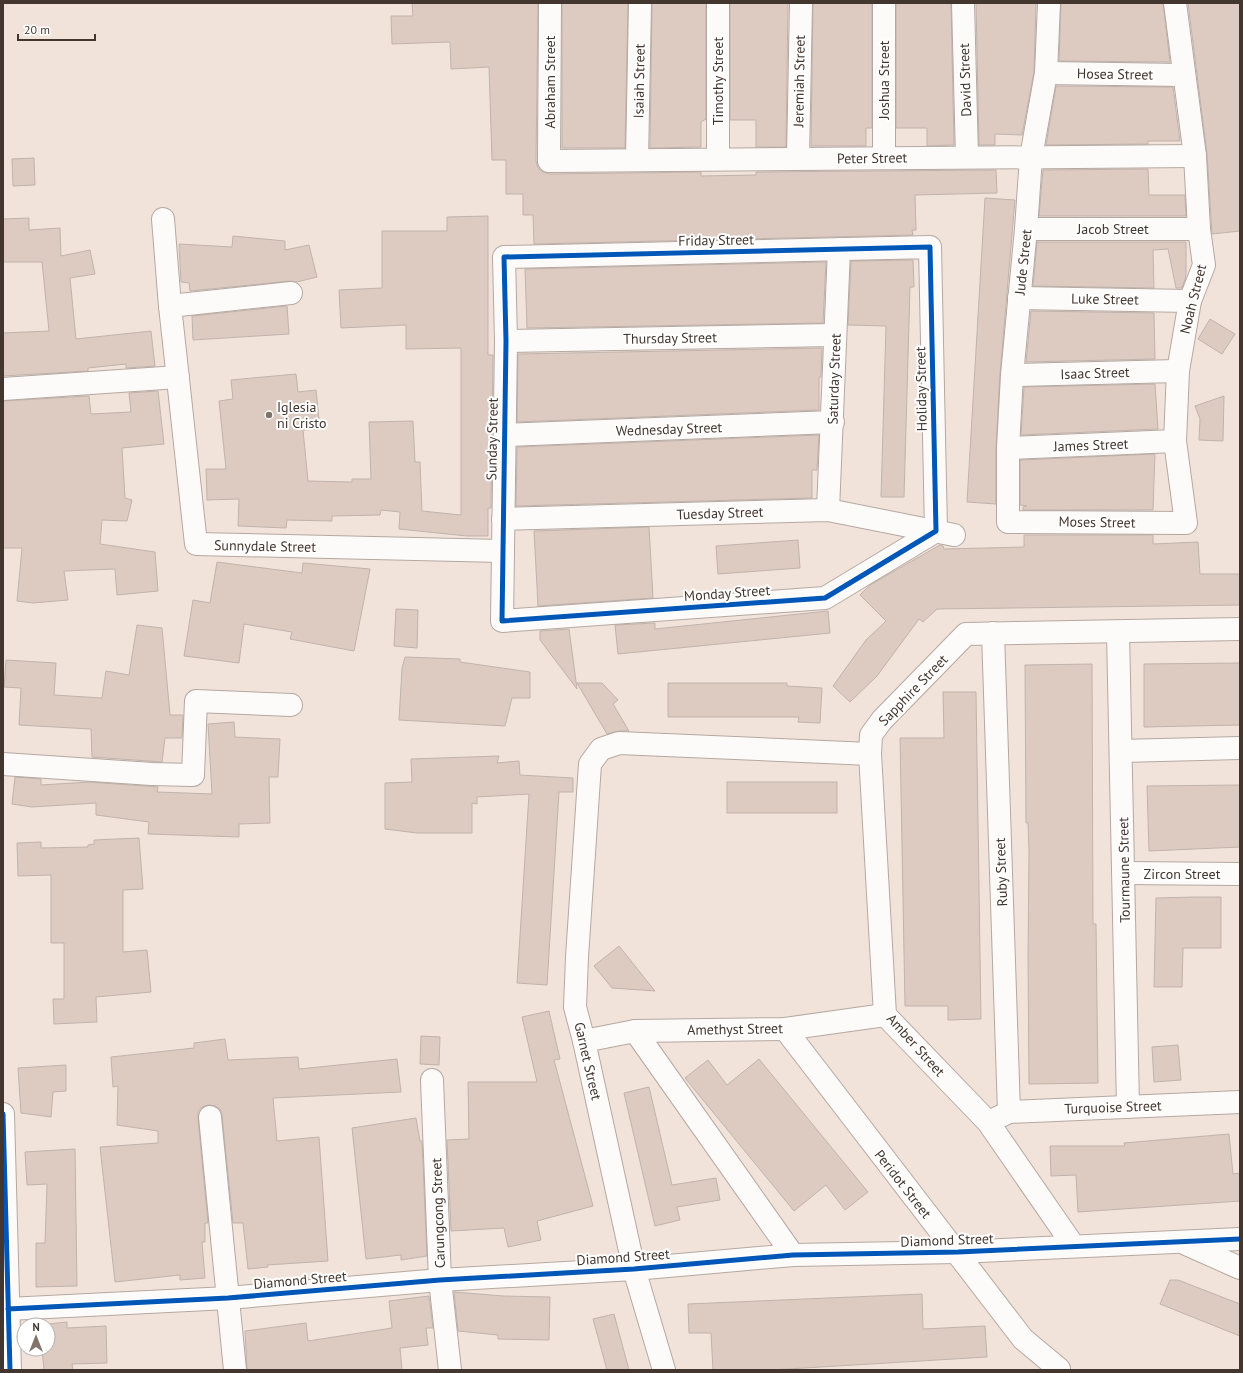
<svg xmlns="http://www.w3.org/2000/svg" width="1243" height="1373" font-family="'PT Sans',sans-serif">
<rect width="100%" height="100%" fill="#f2e3da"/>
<g fill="#ddcac1" stroke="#c0b3ad">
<polygon points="412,3 538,3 536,161 538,168 543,172 549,174 701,172 701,176 756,175 756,172 996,170 997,193 915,195 916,230 912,230 913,235 534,244 533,215 523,215 523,194 506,194 506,160 492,160 489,67 451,69 450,42 392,44 391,16 413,16"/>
<polygon points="562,3 628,3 625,148 562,148"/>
<polygon points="652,3 706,3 706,119 701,122 701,147 650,148"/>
<polygon points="730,3 788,3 786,147 756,147 756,120 730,120"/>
<polygon points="813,3 872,3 872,128 866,128 866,146 811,146"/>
<polygon points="896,3 951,3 954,145 927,146 927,128 896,128"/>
<polygon points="976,3 1036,3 1034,72 1022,135 995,134 995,145 979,145"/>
<polygon points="1061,3 1163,3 1170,62 1059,61"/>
<polygon points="1188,3 1240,3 1240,231 1212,234 1207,154"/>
<polygon points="1056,86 1173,87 1180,141 1148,141 1148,144 1046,145"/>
<polygon points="34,158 35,185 13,186 12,159"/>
<polygon points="1148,169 1149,195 1185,195 1186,216 1039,216 1043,170"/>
<polygon points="985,198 1015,200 1000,374 996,448 996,504 967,502"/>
<polygon points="488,216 488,355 493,355 491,508 488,508 488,536 467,536 399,529 400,512 381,510 380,515 332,516 332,521 287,520 286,528 238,526 239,499 207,500 206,469 226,469 219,401 233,399 231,380 296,374 298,392 316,390 320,429 303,430 308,481 352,482 352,479 371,479 369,422 413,421 415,462 420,462 422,511 461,515 461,348 406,349 406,325 341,328 339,290 382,288 382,231 447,231 447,217"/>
<polygon points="29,218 29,230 60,228 61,256 90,250 95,274 70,278 76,339 151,331 155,366 126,368 126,364 88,368 88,371 3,376 3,333 49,331 42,262 3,262 3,219"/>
<polygon points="233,236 285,241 285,250 309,245 317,277 297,282 290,281 190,291 189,283 181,282 179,244 232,247"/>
<polygon points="1037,242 1186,242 1186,276 1182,288 1176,288 1168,249 1153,250 1154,288 1033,286"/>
<polygon points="913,260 914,287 910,287 904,497 881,497 886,326 848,325 851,261"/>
<polygon points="826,262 823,323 527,328 525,269"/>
<polygon points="287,306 289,334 193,340 192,316"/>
<polygon points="1031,311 1154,313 1155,359 1026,362"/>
<polygon points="1210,319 1235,334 1222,354 1198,339"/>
<polygon points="822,348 821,377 819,377 819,410 517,422 518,354"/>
<polygon points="1155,384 1158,429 1021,435 1024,387"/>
<polygon points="158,391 164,444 122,448 125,498 132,500 127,521 102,520 100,544 155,552 158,591 117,595 115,569 64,571 68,600 33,603 17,601 22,548 3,548 3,401 89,396 91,414 131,412 129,393"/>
<polygon points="1224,396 1223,441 1199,440 1200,419 1195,406"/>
<polygon points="819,435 817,470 812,470 812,498 516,506 517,447"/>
<polygon points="1155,454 1153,510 1023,510 1023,507 1027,506 1020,505 1020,460"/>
<polygon points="649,527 653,598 538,606 534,531"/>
<polygon points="1024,535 1153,535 1153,544 1198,542 1200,574 1240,574 1240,605 937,609 923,622 919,619 877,676 850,702 833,686 866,640 886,621 860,595 870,585 940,545 943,546 944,549 1024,547"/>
<polygon points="798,540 800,568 718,574 716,546"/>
<polygon points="217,562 302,573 303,563 370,569 354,651 290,639 292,632 244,624 239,663 184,656 193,600 210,603"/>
<polygon points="396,609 418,610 417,648 394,646"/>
<polygon points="828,611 830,633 618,654 615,625 655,623 655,629"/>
<polygon points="137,625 162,628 170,715 183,715 182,738 165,738 162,762 92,757 91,729 19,725 21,688 4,687 6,660 56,663 54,695 102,698 106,671 129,675"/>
<polygon points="569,629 577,689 540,640 540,631"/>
<polygon points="405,657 460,659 460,662 530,672 530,698 512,698 505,726 399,720 402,668"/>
<polygon points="1240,663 1240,725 1144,727 1144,664"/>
<polygon points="1092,664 1093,924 1096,924 1098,1083 1029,1084 1028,957 1029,851 1028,823 1026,823 1025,665"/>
<polygon points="577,683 602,683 618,700 613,704 629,731 619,731 607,734"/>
<polygon points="668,683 787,683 787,686 822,688 820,723 798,722 799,717 668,717"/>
<polygon points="943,692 976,692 981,1019 948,1020 948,1006 905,1006 900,738 944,738"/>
<polygon points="234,722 235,737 280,739 278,777 269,777 270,823 239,824 239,837 148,834 149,822 96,815 96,803 32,807 12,804 15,777 41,779 41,785 89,782 158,787 157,792 212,794 208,724"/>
<polygon points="499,756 497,763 519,761 520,775 573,778 573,792 559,792 547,985 517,983 529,794 477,797 477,804 472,803 472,833 417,833 385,829 385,783 412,782 411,759"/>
<rect x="727" y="782" width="110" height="31"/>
<polygon points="1240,785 1240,847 1149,851 1147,786"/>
<polygon points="139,838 143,889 123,890 123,952 147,950 151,992 96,997 97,1022 54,1024 53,999 64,999 64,943 51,943 51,875 18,876 17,843 41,842 41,848 88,847 88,845 94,844 94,840"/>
<polygon points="1195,897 1221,897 1221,948 1183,948 1182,987 1154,987 1156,898"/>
<polygon points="619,946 655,991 612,988 594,966"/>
<polygon points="549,1011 560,1059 554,1060 593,1206 537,1221 541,1240 508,1247 504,1228 451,1231 447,1140 469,1139 468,1082 537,1082 522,1017"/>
<polygon points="421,1036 440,1037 439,1065 420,1064"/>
<polygon points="225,1039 228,1060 298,1057 299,1069 397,1059 401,1092 273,1098 277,1141 319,1137 328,1261 267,1265 268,1267 248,1269 243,1223 233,1223 222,1116 220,1109 215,1106 209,1105 202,1107 198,1112 198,1118 208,1223 205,1223 205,1242 202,1242 205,1278 180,1280 180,1275 115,1282 100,1147 158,1143 158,1131 117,1125 118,1086 113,1087 111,1057 194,1048 194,1043"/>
<polygon points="1178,1045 1181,1080 1154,1082 1152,1047"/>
<polygon points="759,1059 868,1192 845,1210 826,1185 794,1211 685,1078 708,1060 727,1085"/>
<polygon points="66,1065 66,1091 53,1092 51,1117 21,1113 18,1068"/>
<polygon points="649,1087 672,1185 716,1178 720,1200 677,1207 680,1220 655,1226 624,1093"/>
<polygon points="416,1118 420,1141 422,1141 427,1256 401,1260 401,1255 366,1259 352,1128"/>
<polygon points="1229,1134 1233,1174 1240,1173 1240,1201 1078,1212 1076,1175 1051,1176 1050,1146 1125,1146 1124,1143"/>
<polygon points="75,1149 77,1286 36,1287 36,1243 45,1243 47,1184 27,1185 25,1152"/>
<polygon points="1170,1280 1178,1280 1240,1304 1240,1336 1160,1304"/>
<polygon points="454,1292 503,1296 550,1297 549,1340 498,1339 498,1335 458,1331"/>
<polygon points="922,1294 923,1329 985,1326 987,1357 771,1370 713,1370 711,1333 689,1333 688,1304"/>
<polygon points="429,1296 433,1328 426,1328 428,1345 400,1348 402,1370 247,1370 245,1331 306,1323 308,1341 392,1328 389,1301"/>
<polygon points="614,1314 629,1370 607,1370 593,1319"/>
<polygon points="67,1322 67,1328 106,1326 107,1363 72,1364 73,1370 44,1370 42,1349 48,1349 48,1325 39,1325"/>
</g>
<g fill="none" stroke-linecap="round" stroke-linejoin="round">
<defs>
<g id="street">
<polyline points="550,3 549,161 1195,156"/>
<polyline points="963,3 967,157"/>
<polyline points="1049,3 1046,73 1031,157 1026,229 1012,375 1008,448 1008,522 1186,523 1175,441 1178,371 1190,301 1204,265 1199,229 1195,156 1175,3"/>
<polyline points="1046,73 1183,75"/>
<polyline points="884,157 884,3"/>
<polyline points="798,158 801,3"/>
<polyline points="718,159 718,3"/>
<polyline points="637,160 640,3"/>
<polyline points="163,219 170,306"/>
<polyline points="1026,229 1199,229"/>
<polygon points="930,247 936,531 825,598 502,621 506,341 504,257"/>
<polyline points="291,293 170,306 196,544 502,551"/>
<polyline points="1019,298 1190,301"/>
<polyline points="506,341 835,335"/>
<polyline points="1012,375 1178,371"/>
<polyline points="3,389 178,377"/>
<polyline points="505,435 833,422"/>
<polyline points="1008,448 1175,441"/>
<polyline points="828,510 839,249"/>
<polyline points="503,519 828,510 954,535"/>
<polyline points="1118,632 1128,1107"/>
<polyline points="993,633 1009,1112"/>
<polyline points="1121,751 1240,748"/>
<polyline points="3,764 152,774 193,775 196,701 291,705"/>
<polyline points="1124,873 1240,874"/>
<polyline points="785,1029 1023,1339 1059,1369"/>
<polyline points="635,1031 793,1255"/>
<polyline points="584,1041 635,1031 785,1029 885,1015"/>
<polyline points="432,1080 440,1280 450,1370"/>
<polyline points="210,1117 235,1370"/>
<polyline points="997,1118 1009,1112 1240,1102"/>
<polyline points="1186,1244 1240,1268"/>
<polyline points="1073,1245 988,1122 885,1015 870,754 871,735 882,720 966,634 1240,629"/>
<polyline points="8,1309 228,1298 440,1280 634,1269 793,1255 958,1252 1240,1239"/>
<polyline points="664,1370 634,1269 584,1041 575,1007 577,957 590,764 601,749 619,743 870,754"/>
</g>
<polyline id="secondary" points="3,1114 10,1370"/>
</defs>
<use href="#street" stroke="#b5a8a1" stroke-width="24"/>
<use href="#secondary" stroke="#b5a8a1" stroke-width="24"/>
<use href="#street" stroke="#fdfbf9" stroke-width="22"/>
<use href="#secondary" stroke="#fdfbf9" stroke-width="22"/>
<defs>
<g id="cycleway">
<polygon points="930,247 936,531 825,598 502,621 506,341 504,257"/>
<polyline points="3,1114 10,1370"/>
<polyline points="8,1309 228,1298 440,1280 634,1269 793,1255 958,1252 1240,1239"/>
</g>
</defs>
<use href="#cycleway" stroke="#fff" stroke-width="8"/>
<use href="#cycleway" stroke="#0057b8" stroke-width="5"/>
</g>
<circle fill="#80736a" stroke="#fff" stroke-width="1.5" cx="269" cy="415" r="4"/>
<g text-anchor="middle" stroke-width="4" stroke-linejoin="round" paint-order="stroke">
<g font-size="14" fill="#43362e" stroke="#fff">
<text transform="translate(1115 74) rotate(1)" y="5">Hosea Street</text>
<text transform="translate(884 80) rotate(-90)" y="5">Joshua Street</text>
<text transform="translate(965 80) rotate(-92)" y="5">David Street</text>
<text transform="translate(639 81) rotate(-89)" y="5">Isaiah Street</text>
<text transform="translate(718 81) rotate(-90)" y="5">Timothy Street</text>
<text transform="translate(799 81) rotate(-89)" y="5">Jeremiah Street</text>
<text transform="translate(550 82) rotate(-90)" y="5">Abraham Street</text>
<text transform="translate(872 158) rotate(-1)" y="5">Peter Street</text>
<text x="1113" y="234">Jacob Street</text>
<text transform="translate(716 240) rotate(-1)" y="5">Friday Street</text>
<text transform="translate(1023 262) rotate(-84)" y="5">Jude Street</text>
<text transform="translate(1105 299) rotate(1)" y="5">Luke Street</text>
<text transform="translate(1193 299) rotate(-76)" y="5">Noah Street</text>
<text transform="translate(670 338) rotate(-1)" y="5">Thursday Street</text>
<text transform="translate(1095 373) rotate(-2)" y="5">Isaac Street</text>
<text transform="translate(834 379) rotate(-88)" y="5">Saturday Street</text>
<text transform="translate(921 389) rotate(-91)" y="5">Holiday Street</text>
<text transform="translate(669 429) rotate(-2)" y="5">Wednesday Street</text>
<text transform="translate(492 439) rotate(-89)" y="5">Sunday Street</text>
<text transform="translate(1091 445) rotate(-2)" y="5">James Street</text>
<text transform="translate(720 513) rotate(-2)" y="5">Tuesday Street</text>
<text transform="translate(1097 522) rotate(1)" y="5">Moses Street</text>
<text transform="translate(265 546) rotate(1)" y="5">Sunnydale Street</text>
<text transform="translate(727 593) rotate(-4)" y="5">Monday Street</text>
<text transform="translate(913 690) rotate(-46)" y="5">Sapphire Street</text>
<text transform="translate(1124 870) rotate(-91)" y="5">Tourmaune Street</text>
<text transform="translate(1001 872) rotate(-92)" y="5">Ruby Street</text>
<text x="1182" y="879">Zircon Street</text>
<text transform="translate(735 1029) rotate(-1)" y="5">Amethyst Street</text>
<text transform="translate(916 1045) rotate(48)" y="5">Amber Street</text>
<text transform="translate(588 1061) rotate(77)" y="5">Garnet Street</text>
<text transform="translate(1113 1107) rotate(-2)" y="5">Turquoise Street</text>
<text transform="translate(903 1184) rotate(52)" y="5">Peridot Street</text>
<text transform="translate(438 1213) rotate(-92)" y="5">Carungcong Street</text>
<text transform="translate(947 1240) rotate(-2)" y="5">Diamond Street</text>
<text transform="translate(623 1257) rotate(-4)" y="5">Diamond Street</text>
<text transform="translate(300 1280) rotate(-5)" y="5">Diamond Street</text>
</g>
<g font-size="14" fill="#43362e" stroke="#fff" text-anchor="start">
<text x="277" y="412">Iglesia<tspan x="277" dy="16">ni Cristo</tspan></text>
</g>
</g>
<rect width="1243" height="1373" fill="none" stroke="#43362e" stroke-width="8"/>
<g transform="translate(36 1337)"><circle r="19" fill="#ffffff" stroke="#b4afab"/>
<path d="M0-3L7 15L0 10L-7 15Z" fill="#80736a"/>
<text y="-6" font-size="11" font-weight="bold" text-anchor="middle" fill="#43362e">N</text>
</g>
<path d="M18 34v6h77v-6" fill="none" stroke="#43362e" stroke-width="2"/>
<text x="24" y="34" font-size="12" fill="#43362e" stroke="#ffffff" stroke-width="3" paint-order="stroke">20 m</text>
</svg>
